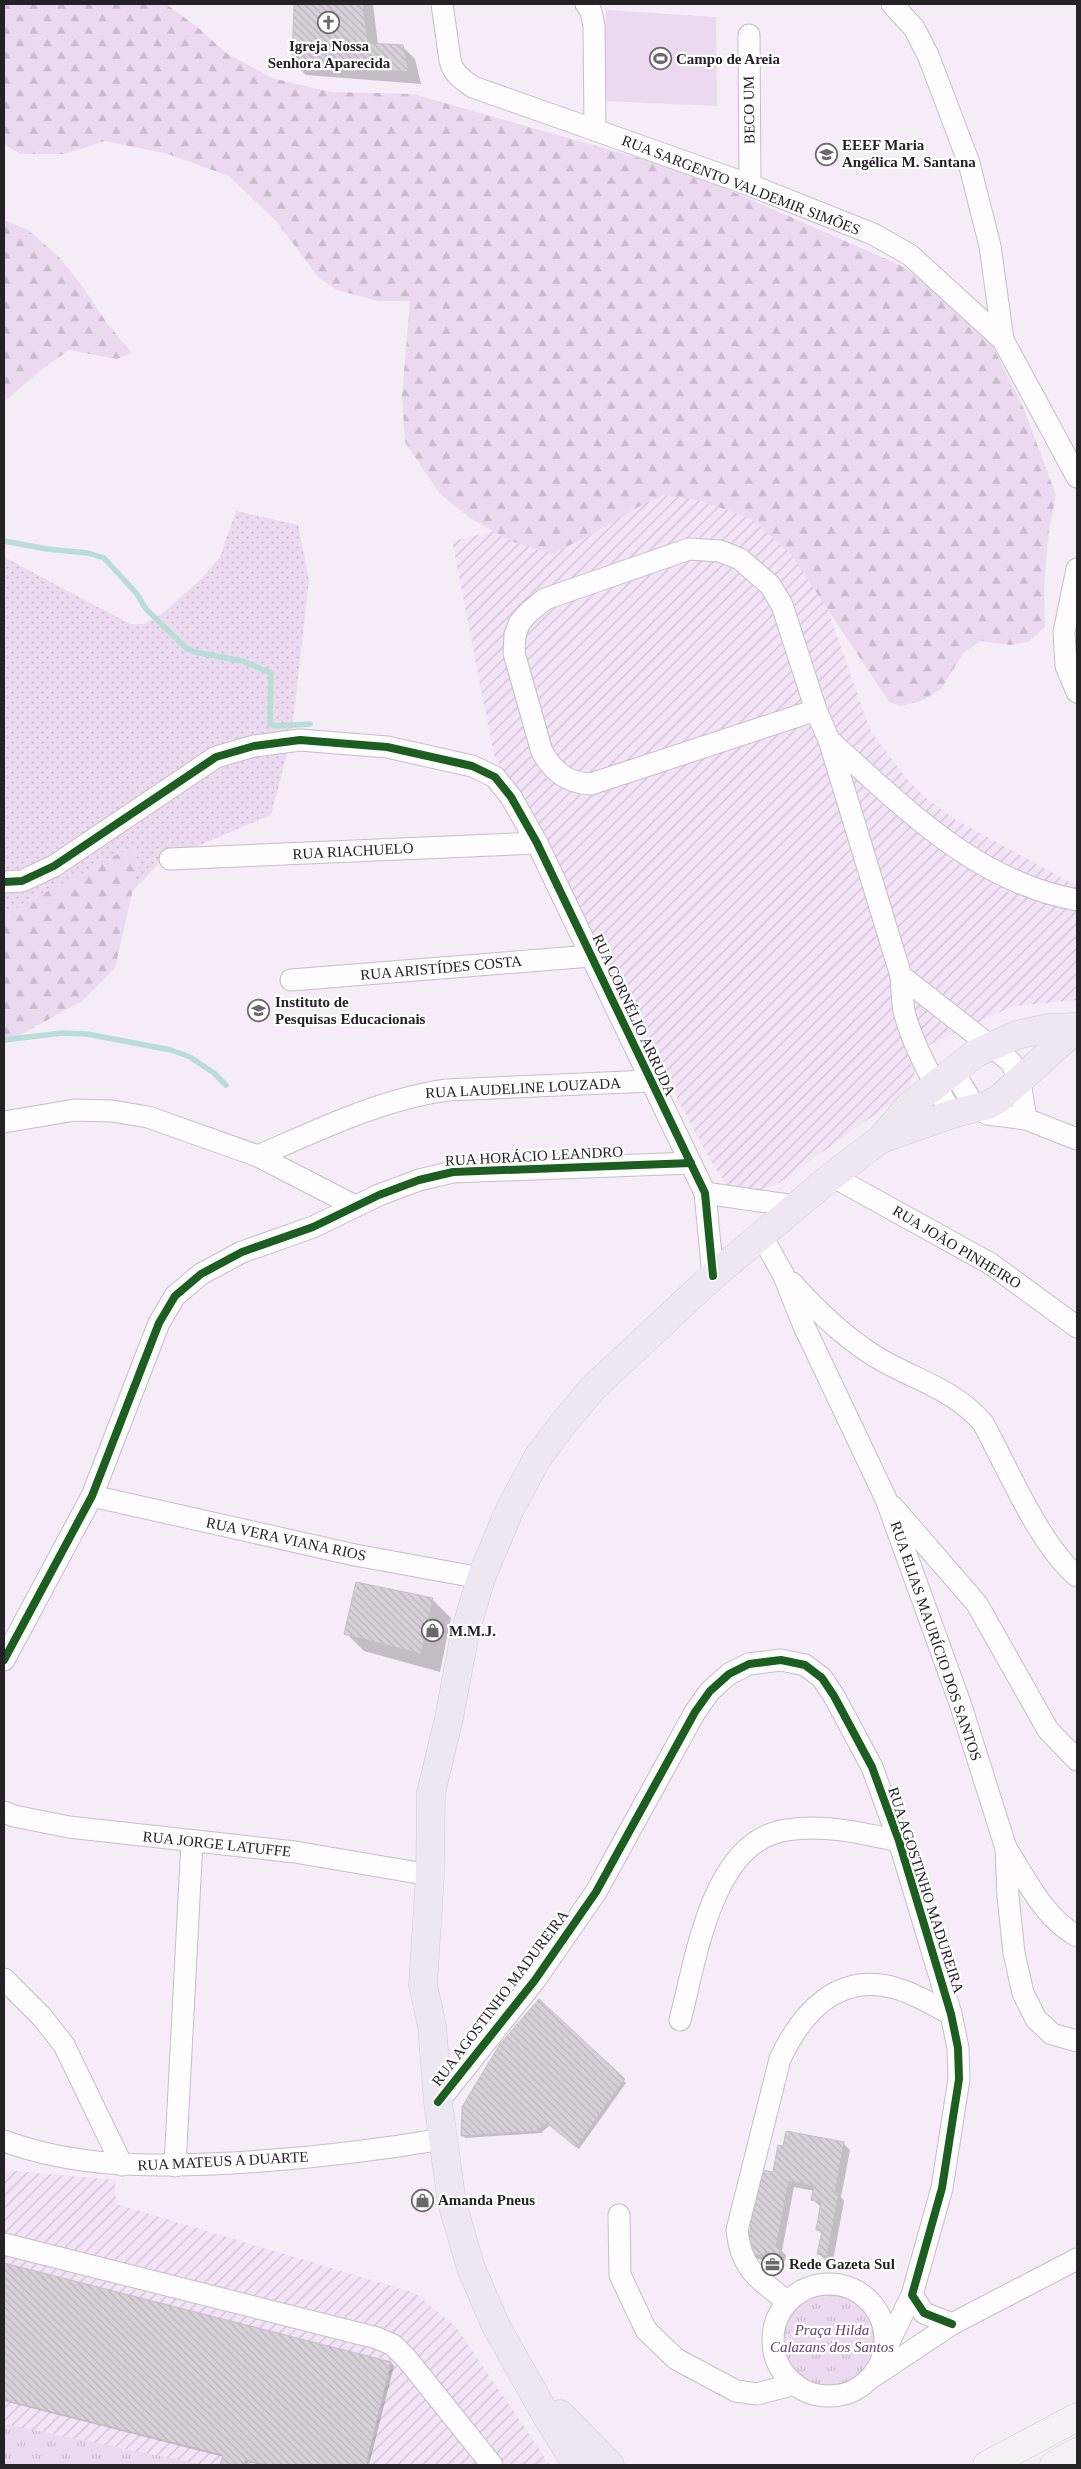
<svg xmlns="http://www.w3.org/2000/svg" width="1081" height="2469" font-family="Georgia,serif">
<defs>
<pattern id="industrial-furrows" width="10" height="10" patternUnits="userSpaceOnUse" patternTransform="scale(1.25)"><rect width="10" height="10" fill="#f2e3f6"/><path d="M-1 1l2-2M0 10L10 0M9 11l2-2" fill="none" stroke="#cfc2d3"/></pattern>
<pattern id="grass-dots" width="8" height="8" patternUnits="userSpaceOnUse" patternTransform="scale(1.25)"><rect width="8" height="8" fill="#ebdaef"/><path d="M2 2h.1M6 6h.1" fill="none" stroke="#c9bbcd" stroke-width="1.8" stroke-linecap="round"/></pattern>
<pattern id="forest-firs" width="22" height="20" patternUnits="userSpaceOnUse" patternTransform="scale(1.25)"><rect width="22" height="20" fill="#ebdaef"/><path d="M5 1l3.5 6h-7zM16 11l3.5 6h-7z" fill="#c9bbcd"/></pattern>
<pattern id="park-tufts" width="24" height="20" patternUnits="userSpaceOnUse" patternTransform="scale(1.25)"><rect width="24" height="20" fill="#ebdaef"/><path d="M3 7l-1-3M5 7V3M7 7l1-3M15 17l-1-3M17 17v-4M19 17l1-3" fill="none" stroke="#c9bbcd"/></pattern>
<pattern id="building-back-hatch" width="6" height="6" patternUnits="userSpaceOnUse" patternTransform="scale(1.25)"><rect width="6" height="6" fill="#d7d0d9"/><path d="M-1 5l2 2M0 0l6 6M5-1l2 2" fill="none" stroke="#b8b2ba"/></pattern>
</defs>
<rect width="100%" height="100%" fill="#f5ecf7"/>
<g fill="url(#industrial-furrows)">
<polygon points="728,477 767,503 823,597 871,732 906,778 926,798 956,820 1077,886 1077,1000 1013,1006 923,1048 909,1088 894,1101 779,1183 765,1188 751,1196 729,1189 708,1156 494,755 452,541"/>
<polygon points="4,2170 115,2180 116,2204 415,2293 456,2327 550,2465 4,2465"/>
</g>
<path fill="url(#grass-dots)" d="M236,511L298,525L309,580L291,738L271,815L160,862L131,893L138,867L133,847C109,857 91,871 69,882C47,893 18,900 4,922V557L130,624H144L162,614L200,580L220,557Z"/>
<g fill="url(#forest-firs)">
<polygon points="4,4 166,4 201,30 225,52 272,78 331,92 413,94 688,172 902,266 947,297 988,337 1024,409 1056,495 1049,530 1044,585 1045,627 1028,642 1011,645 981,641 963,653 941,689 921,701 900,706 889,702 791,554 751,519 702,501 664,495 640,506 594,533 552,554 511,541 470,518 440,494 405,442 402,395 410,301 378,301 337,290 319,278 277,222 229,176 168,154 105,141 65,154 20,154 4,144"/>
<polygon points="4,220 28,230 59,257 83,287 106,322 132,353 117,359 69,350 42,369 4,402"/>
<path d="M133,847L138,867L115,968L82,1001L4,1044V922C19,900 46,893 69,882C91,870 109,857 133,847Z"/>
</g>
<g fill="url(#park-tufts)">
<circle cx="832" cy="2339" r="49"/>
<polygon points="4,2424 204,2465 4,2465"/>
</g>
<polygon fill="#ebdaef" points="606,10 716,17 717,106 603,101"/>
<g fill="#0003">
<polygon points="295,4 373,4 378,45 403,47 415,59 421,84 306,75 293,62"/>
<polygon points="432,1599 451,1618 440,1672 364,1651 346,1633"/>
<polygon points="539,2001 626,2083 579,2149 550,2125 541,2133 465,2138 463,2135"/>
<polygon points="844,2144 850,2150 841,2197 844,2201 833,2261 825,2260 819,2254 822,2234 817,2229 821,2207 813,2200 814,2191 794,2187 782,2251 786,2255 785,2261 771,2258 770,2262 758,2259 752,2253 753,2247 749,2243 752,2228 748,2224 774,2174"/>
<polygon points="4,2265 391,2363 394,2366 369,2465 261,2465 248,2462 247,2465 222,2465 224,2457 4,2401"/>
</g>
<g fill="none" stroke-linecap="round" stroke-linejoin="round">
<g stroke="#b7ddd6" stroke-width="5.5">
<polyline points="4,541 47,549 88,553 104,558 137,594 146,609 186,648 195,652 242,661 271,673 270,724 277,726 310,724"/>
<polyline points="4,1040 62,1033 87,1034 171,1050 190,1057 214,1073 226,1085"/>
</g>
</g>
<g fill="url(#building-back-hatch)" stroke="#c5bec7">
<polygon points="294,4 363,4 368,43 403,45 409,72 292,63"/>
<polygon points="356,1582 433,1598 421,1654 344,1634"/>
<polygon points="539,1999 625,2079 576,2147 547,2123 538,2131 461,2136 462,2107 500,2044"/>
<polygon points="786,2131 844,2142 835,2193 839,2193 827,2256 817,2254 822,2231 816,2230 821,2202 811,2200 814,2186 789,2181 776,2247 780,2248 779,2255 765,2252 764,2256 751,2254 752,2244 748,2243 751,2225 746,2224 757,2169 773,2172 778,2145 783,2146"/>
<polygon points="4,2263 391,2362 366,2465 266,2465 245,2460 244,2465 220,2465 223,2455 4,2400"/>
</g>
<g fill="none" stroke-linecap="round" stroke-linejoin="round">
<defs>
<g id="minor">
<path d="M442,4L450,60C453,74 462,79 473,87L595,130"/>
<polyline points="586,4 591,11 594,26 595,130 750,185 873,234 910,255 1003,340 1077,477"/>
<polyline points="892,4 914,28 928,55 969,163 990,246 1003,340"/>
<polyline points="749,35 750,185"/>
<polyline points="1077,569 1064,632 1066,666 1077,692"/>
<path d="M816,710L591,784C567,783 554,772 542,752L514,653L515,635L520,622L529,612L545,599L689,549L720,551L740,559L770,585L782,605L816,710L829,740L901,976C902,988 902,1000 904,1011C913,1047 934,1082 952,1114"/>
<path d="M829,740C904,807 974,881 1077,900"/>
<polyline points="170,859 537,843"/>
<polyline points="4,882 22,881 54,866 216,757 254,746 300,740 387,747 472,766 495,777 511,797 537,843 705,1193 713,1276"/>
<polyline points="901,976 1011,1062 1020,1082 1026,1119"/>
<polyline points="291,980 591,956"/>
<polyline points="958,1066 959,1081 976,1108 988,1114 1026,1119 1077,1139"/>
<polyline points="4,1122 75,1110 112,1111 148,1117 258,1156 355,1206"/>
<path d="M258,1156C318,1130 382,1099 447,1090L650,1081"/>
<polyline points="832,1176 991,1264 1077,1327"/>
<polyline points="705,1193 795,1206"/>
<polyline points="761,1235 783,1274 804,1326 886,1499 960,1703 1006,1848 1008,1896 1014,1953 1023,1993 1036,2019 1052,2034 1077,2041"/>
<path d="M792,1283C816,1310 842,1335 873,1355C911,1379 952,1387 983,1423C1007,1467 1040,1546 1077,1576"/>
<polyline points="92,1496 355,1555 481,1578"/>
<polyline points="893,1507 977,1604 1048,1730 1077,1760"/>
<polyline points="4,1660 92,1496 159,1323 175,1296 201,1274 242,1252 313,1227 379,1195 419,1180 453,1172 691,1163"/>
<polyline points="4,1812 14,1816 69,1827 295,1852 430,1875"/>
<path d="M1006,1848C1026,1879 1044,1918 1077,1936"/>
<polyline points="4,1979 42,2017 64,2045 122,2165"/>
<path d="M680,2020C696,1961 711,1840 787,1830C825,1824 862,1833 899,1841"/>
<polyline points="438,2102 535,1980 596,1892 695,1712 710,1691 729,1674 749,1664 781,1660 805,1665 822,1678 834,1696 872,1767 899,1841 951,2014 958,2048 959,2079 942,2188 912,2295 924,2313 952,2324"/>
<path d="M4,2141C78,2168 154,2167 232,2163C303,2159 373,2151 443,2139"/>
<polyline points="175,2166 192,1841"/>
<polyline points="619,2215 620,2275 646,2330 676,2359 736,2391 757,2394 795,2384"/>
<polyline points="4,2244 377,2338 393,2345 407,2359 492,2465"/>
<circle cx="829" cy="2340" r="56"/>
<path d="M788,2302C758,2278 741,2270 737,2230L780,2059C802,2012 838,1972 895,1988C914,1993 933,2005 951,2014"/>
<polyline points="885,2350 912,2295"/>
<polyline points="874,2376 952,2324 1077,2259"/>
</g>
<g id="major">
<polyline points="987,2465 1077,2417"/>
<polyline points="1054,2465 1077,2452"/>
</g>
<g id="highway">
<polyline points="881,1139 952,1114 988,1105 1000,1098 1077,1028"/>
<polyline points="560,2414 610,2465"/>
<polyline points="577,2465 546,2415 496,2326 471,2268 452,2203 438,2102 432,2026 423,1985 430,1875 431,1793 449,1718 465,1633 481,1578 510,1509 538,1457 566,1420 593,1388 713,1276 832,1176 881,1139 909,1106 976,1053 1017,1035 1048,1028 1077,1027"/>
</g>
</defs>
<use href="#minor" stroke="#c5bec6" stroke-width="23"/>
<use href="#major" stroke="#d0cbd1" stroke-width="29"/>
<use href="#highway" stroke="#d0cbd1" stroke-width="29"/>
<use href="#minor" stroke="#fefcfe" stroke-width="21"/>
<use href="#major" stroke="#f5eff6" stroke-width="28"/>
<use href="#highway" stroke="#eee6f1" stroke-width="28"/>
<defs>
<g id="cycleway">
<polyline points="4,882 22,881 54,866 216,757 254,746 300,740 387,747 472,766 495,777 511,797 537,843 705,1193 713,1276"/>
<polyline points="4,1660 92,1496 159,1323 175,1296 201,1274 242,1252 313,1227 379,1195 419,1180 453,1172 691,1163"/>
<polyline points="438,2102 535,1980 596,1892 695,1712 710,1691 729,1674 749,1664 781,1660 805,1665 822,1678 834,1696 872,1767 899,1841 951,2014 958,2048 959,2079 942,2188 912,2295 924,2313 952,2324"/>
</g>
</defs>
<use href="#cycleway" stroke="#fff" stroke-width="11"/>
<use href="#cycleway" stroke="#1b5e20" stroke-width="8"/>
</g>
<defs>
<symbol id="church-ring" viewBox="-11 -11 22 22"><circle r="9.5" fill="#fff" stroke="#6e6770" stroke-width="1.5"/><path d="M-1.2-6h2.4v3.5h3.3v2.4h-3.3V6h-2.4V-.1h-3.3v-2.4h3.3Z" fill="#6e6770"/></symbol>
<symbol id="stadium-ring" viewBox="-11 -11 22 22"><circle r="9.5" fill="#fff" stroke="#6e6770" stroke-width="1.5"/><path d="M0-5a6.5 5 0 1 0 0 10a6.5 5 0 1 0 0-10ZM-3.5-1.8h7v3.6h-7Z" fill="#6e6770"/></symbol>
<symbol id="school-ring" viewBox="-11 -11 22 22"><circle r="9.5" fill="#fff" stroke="#6e6770" stroke-width="1.5"/><path d="M0-5L7-2L0 1L-7-2ZM-4 1L0 2.5L4 1V4Q0 6-4 4Z" fill="#6e6770"/></symbol>
<symbol id="shop-ring" viewBox="-11 -11 22 22"><circle r="9.5" fill="#fff" stroke="#6e6770" stroke-width="1.5"/><path d="M-5-2.5h2.3a2.7 3.5 0 0 1 5.4 0H5L5.5 6h-11ZM-1.5-2.5h3a1.5 2.3 0 0 0-3 0Z" fill="#6e6770"/></symbol>
<symbol id="office-ring" viewBox="-11 -11 22 22"><circle r="9.5" fill="#fff" stroke="#6e6770" stroke-width="1.5"/><path d="M-6-3h4V-5.5h4V-3h4V5H-6ZM-1-4.5V-3h2v-1.5ZM-6 0V1H6V0Z" fill="#6e6770"/></symbol>
</defs>
<g fill-rule="evenodd">
<use href="#church-ring" x="316" y="10" width="25" height="25"/>
<use href="#stadium-ring" x="648" y="46" width="25" height="25"/>
<use href="#school-ring" x="814" y="142" width="25" height="25"/>
<use href="#school-ring" x="246" y="998" width="25" height="25"/>
<use href="#shop-ring" x="420" y="1618" width="25" height="25"/>
<use href="#shop-ring" x="410" y="2188" width="25" height="25"/>
<use href="#office-ring" x="760" y="2252" width="25" height="25"/>
</g>
<g text-anchor="middle" stroke-width="4.5" stroke-linejoin="round" paint-order="stroke">
<g font-size="15" font-weight="bold" fill="#262027" stroke="#fff" text-anchor="start">
<text x="329" y="51" text-anchor="middle">Igreja Nossa<tspan x="329" dy="17">Senhora Aparecida</tspan></text>
<text x="676" y="64">Campo de Areia</text>
<text x="842" y="150">EEEF Maria<tspan x="842" dy="17">Angélica M. Santana</tspan></text>
<text x="275" y="1007">Instituto de<tspan x="275" dy="17">Pesquisas Educacionais</tspan></text>
<text x="449" y="1636">M.M.J.</text>
<text x="438" y="2205">Amanda Pneus</text>
<text x="789" y="2269">Rede Gazeta Sul</text>
</g>
<g font-size="15" fill="#262027" stroke="#fff">
<text transform="translate(749 110) rotate(-91)" y="5">BECO UM</text>
<text transform="translate(741 185) rotate(21)" y="5">RUA SARGENTO VALDEMIR SIMÕES</text>
<text transform="translate(353 851) rotate(-3)" y="5">RUA RIACHUELO</text>
<text transform="translate(441 968) rotate(-5)" y="5">RUA ARISTÍDES COSTA</text>
<text transform="translate(634 1015) rotate(65)" y="5">RUA CORNÉLIO ARRUDA</text>
<text transform="translate(523 1088) rotate(-3)" y="5">RUA LAUDELINE LOUZADA</text>
<text transform="translate(534 1156) rotate(-3)" y="5">RUA HORÁCIO LEANDRO</text>
<text transform="translate(957 1247) rotate(31)" y="5">RUA JOÃO PINHEIRO</text>
<text transform="translate(286 1539) rotate(12)" y="5">RUA VERA VIANA RIOS</text>
<text transform="translate(936 1641) rotate(71)" y="5">RUA ELIAS MAURÍCIO DOS SANTOS</text>
<text transform="translate(217 1844) rotate(6)" y="5">RUA JORGE LATUFFE</text>
<text transform="translate(926 1890) rotate(72)" y="5">RUA AGOSTINHO MADUREIRA</text>
<text transform="translate(500 1998) rotate(-53)" y="5">RUA AGOSTINHO MADUREIRA</text>
<text transform="translate(223 2161) rotate(-3)" y="5">RUA MATEUS A DUARTE</text>
</g>
<g font-size="15" font-style="italic" fill="#684173" stroke="#fff">
<text x="832" y="2335">Praça Hilda<tspan x="832" dy="17">Calazans dos Santos</tspan></text>
</g>
</g>
<rect width="1081" height="2469" fill="none" stroke="#262027" stroke-width="10"/>
</svg>
